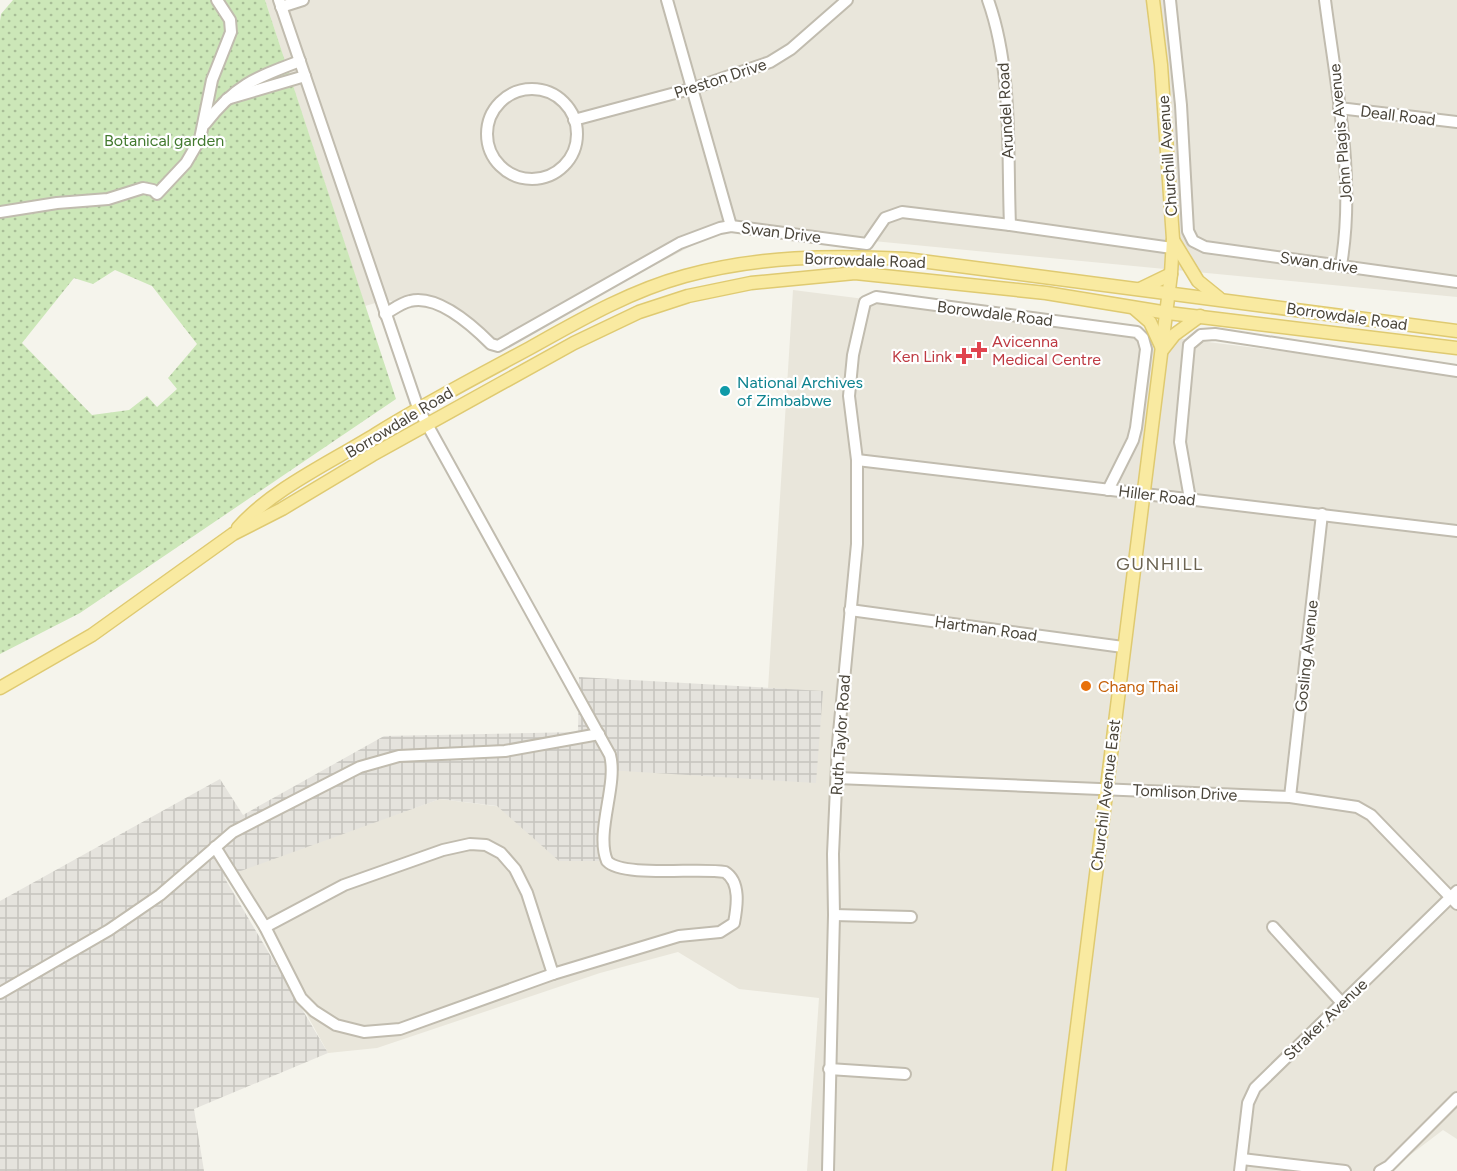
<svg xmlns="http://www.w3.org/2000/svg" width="1457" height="1171" font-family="Figtree,sans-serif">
<defs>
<pattern id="industrial-grid" width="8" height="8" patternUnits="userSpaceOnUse" patternTransform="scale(1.5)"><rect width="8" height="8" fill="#e5e3dd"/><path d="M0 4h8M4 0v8" fill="none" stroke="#c6c4be"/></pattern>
<pattern id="garden-dots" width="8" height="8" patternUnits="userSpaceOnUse" patternTransform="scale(1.5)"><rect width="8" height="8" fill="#cce7b8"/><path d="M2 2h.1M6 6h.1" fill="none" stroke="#a8bd97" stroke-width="1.8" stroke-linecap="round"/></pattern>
</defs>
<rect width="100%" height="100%" fill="#f5f4ec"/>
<g fill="#e9e6db">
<polygon points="265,0 1457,0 1457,297 727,227 495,350 460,314 386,300 365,306"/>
<polygon points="793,290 1457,373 1457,1139 1443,1130 1389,1171 807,1171 819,998 739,989 678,952 600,973 377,1048 328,1053 229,873 440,799 502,807 603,860 606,770 823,692 768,689"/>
</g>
<polygon fill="url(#industrial-grid)" points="579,677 823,691 816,783 607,770 603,861 559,861 497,806 440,799 224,877 328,1053 194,1109 204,1171 0,1171 0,901 220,779 243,815 384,736 578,732"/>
<path fill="url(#garden-dots)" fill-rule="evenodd" d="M13,0H265L396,399L80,613L0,654V21L1,14ZM115,270L152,286L197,344L168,378L177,389L157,407L147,396L129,410L92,415L22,343L74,278L93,284Z"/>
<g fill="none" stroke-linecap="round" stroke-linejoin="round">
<defs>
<g id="minor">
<polyline points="667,0 731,226"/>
<path d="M988,0C1013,70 1007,151 1010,225"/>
<polyline points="1170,0 1181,105 1188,231 1193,241 1205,247 1457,282"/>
<path d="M1325,0C1336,86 1356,179 1341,265"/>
<polyline points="281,7 303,0"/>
<circle cx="532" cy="134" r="45"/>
<polyline points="227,99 305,76"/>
<polyline points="1339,108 1457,122"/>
<polyline points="574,120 694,88 770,62 791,49 847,0"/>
<path d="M205,124C235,85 255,78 300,61"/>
<polyline points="0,212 57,203 108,199 143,188 153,190 157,194 186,163 200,139 212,80 231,32 230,20 217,0"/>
<path d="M385,314C392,310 401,303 410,301C438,294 473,326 491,344L498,346L680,243L720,228L731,226L867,244L885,218L902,212L1010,225L1172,248"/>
<polyline points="857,460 1457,531"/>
<polyline points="1190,499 1180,442 1189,345 1201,335 1215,334 1457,371"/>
<polyline points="850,610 1123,647"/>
<polyline points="837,778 1290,797 1357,807 1371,815 1457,904"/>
<polyline points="1290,797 1322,514"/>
<polyline points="215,847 265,927 301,998 314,1011 336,1025 364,1032 400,1029 553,974"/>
<polyline points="834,915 911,917"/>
<path d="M265,927L344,885L443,850L470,844L486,845L501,853L515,869L527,893L553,974L679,936L720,932L734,923C737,907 741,882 725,872C700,867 623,878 607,861C595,832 618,785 610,755L418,408L279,0"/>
<polyline points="1273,927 1342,1003"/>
<polyline points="0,993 109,930 160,895 233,832 360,767 399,756 505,751 599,734"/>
<polyline points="829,1069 905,1074"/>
<polyline points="1242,1159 1345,1171"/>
<polyline points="828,1171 834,915 833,854 838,743 857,544 857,460 849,396 853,355 865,302 876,297 1137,332 1143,338 1146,349 1136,428 1133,440 1108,490"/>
<polyline points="1240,1171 1248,1103 1255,1088 1457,891"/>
<polyline points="1380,1171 1389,1166 1457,1098"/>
</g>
<g id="major">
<polyline points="1173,240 1198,281 1219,298"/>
<polyline points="1140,289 1171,274"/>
<polyline points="1135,309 1150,322 1162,348"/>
<polyline points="1163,349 1174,335 1200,316"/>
<path d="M238,528C272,489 331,462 376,434C426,403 478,376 530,348C580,320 630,291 685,276C758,256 831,255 906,259L1457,331"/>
<polyline points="0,688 92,635 233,534 282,509 372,455 574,343 639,312 688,296 751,283 855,273 1046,293 1168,313 1457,348"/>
<polyline points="1059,1171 1171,274 1173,239 1161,65 1153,0"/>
</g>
</defs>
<use href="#minor" stroke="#c1bcaf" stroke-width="14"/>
<use href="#major" stroke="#dfca71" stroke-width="15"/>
<use href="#minor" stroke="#fff" stroke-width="10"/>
<use href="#major" stroke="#f9eaa1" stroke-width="12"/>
</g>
<g fill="#e0444e" stroke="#fff" stroke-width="2">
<path d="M976 341h6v6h6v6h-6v6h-6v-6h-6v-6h6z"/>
<path d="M961 347h6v6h6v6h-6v6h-6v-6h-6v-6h6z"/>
</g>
<circle fill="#0f9aa8" stroke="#fff" stroke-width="2" cx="725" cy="391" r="6"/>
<circle fill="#e8710a" stroke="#fff" stroke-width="2" cx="1086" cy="686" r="6"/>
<g text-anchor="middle" stroke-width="4.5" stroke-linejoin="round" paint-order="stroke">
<g font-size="16" fill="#4a453a" stroke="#fff">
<text transform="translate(720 78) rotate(-18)" y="6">Preston Drive</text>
<text transform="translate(1005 111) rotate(-93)" y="6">Arundel Road</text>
<text transform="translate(1398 115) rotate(7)" y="6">Deall Road</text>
<text transform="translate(1340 133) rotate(-95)" y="6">John Plagis Avenue</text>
<text transform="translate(1167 156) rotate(-94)" y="6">Churchill Avenue</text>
<text transform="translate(781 232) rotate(7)" y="6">Swan Drive</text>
<text transform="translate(865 260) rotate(2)" y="6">Borrowdale Road</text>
<text transform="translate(1319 262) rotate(8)" y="6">Swan drive</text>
<text transform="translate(995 313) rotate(7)" y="6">Borowdale Road</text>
<text transform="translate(1347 316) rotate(8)" y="6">Borrowdale Road</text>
<text transform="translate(399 422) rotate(-31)" y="6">Borrowdale Road</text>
<text transform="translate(1157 495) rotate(7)" y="6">Hiller Road</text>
<text transform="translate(986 628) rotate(8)" y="6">Hartman Road</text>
<text transform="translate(1306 656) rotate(-84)" y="6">Gosling Avenue</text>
<text transform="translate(840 735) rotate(-86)" y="6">Ruth Taylor Road</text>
<text transform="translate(1185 792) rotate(3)" y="6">Tomlison Drive</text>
<text transform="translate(1105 795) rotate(-83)" y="6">Churchil Avenue East</text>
<text transform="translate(1325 1019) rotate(-44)" y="6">Straker Avenue</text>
</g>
<g font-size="16" fill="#437a2f" stroke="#fff">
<text x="164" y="146">Botanical garden</text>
</g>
<g font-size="16" fill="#be3a42" stroke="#fff" text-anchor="start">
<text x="992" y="347">Avicenna<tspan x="992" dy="18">Medical Centre</tspan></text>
<text x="952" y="362" text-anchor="end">Ken Link</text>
</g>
<g font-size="16" fill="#0d838f" stroke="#fff" text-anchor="start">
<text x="737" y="388">National Archives<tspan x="737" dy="18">of Zimbabwe</tspan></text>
</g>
<g font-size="16" fill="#c56008" stroke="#fff" text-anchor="start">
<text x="1098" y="692">Chang Thai</text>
</g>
<g font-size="18" letter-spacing="1.5" fill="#6c6452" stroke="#fff">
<text x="1160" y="570">GUNHILL</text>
</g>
</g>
</svg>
